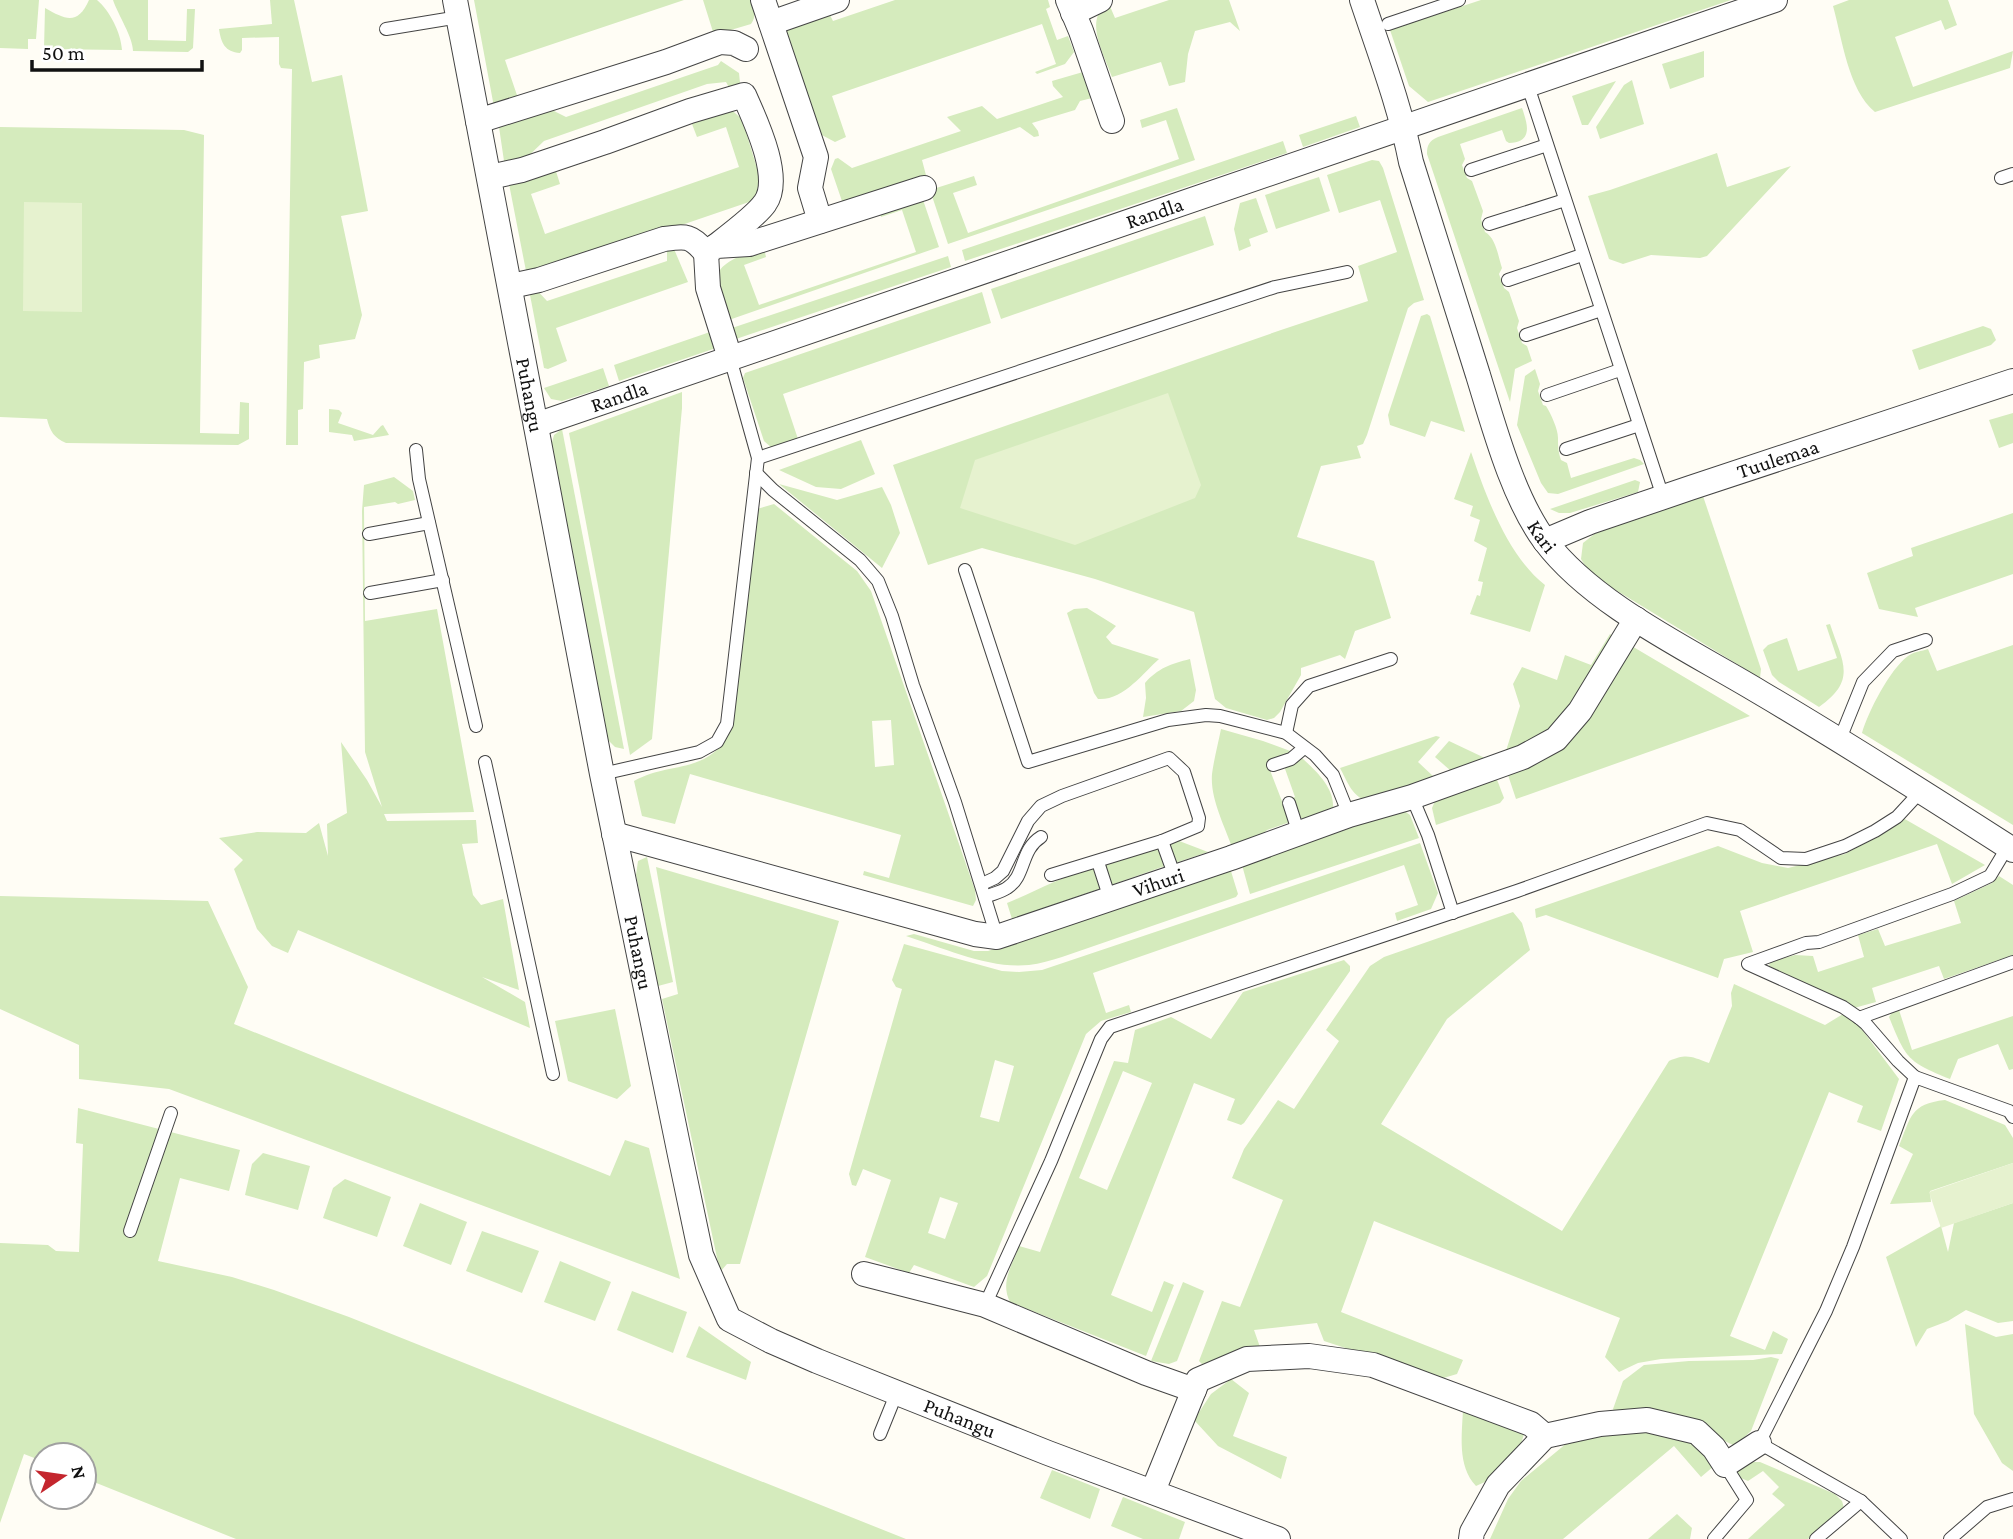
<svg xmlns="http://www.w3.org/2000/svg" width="2013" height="1539" font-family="'Crimson Pro',serif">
<rect width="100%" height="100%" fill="#fffdf5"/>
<g fill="#d5ebbd" fill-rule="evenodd">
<polygon points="0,0 39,0 36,39 28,39 28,49 0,48"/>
<path d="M89,0H97C110,11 121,33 122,50L44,49L45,8C66,20 78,25 89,0Z"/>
<path d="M113,0H148V40L186,41L187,9H195L193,48L188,52L133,51C133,37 118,15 113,0Z"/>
<path d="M270,0H294L312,82L342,75L368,211L341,216L362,315L355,339L319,345L320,358L304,362L303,409L298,410V445H286L292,69L281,68L279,64V37L242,38V50L240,53C225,52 221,43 219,29L272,24Z"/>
<polygon points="474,0 684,0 505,60 520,104 494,107"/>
<path d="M703,0H751C754,9 757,16 751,24L714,35Z"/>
<polygon points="895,0 1048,0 1050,7 1046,9 1057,40 1068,36 1074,52 1065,64 1037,74 1035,72 1056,64 1042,24 832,96 846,137 835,142 818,133 785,30 830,15 833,21"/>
<path d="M1169,0H1229L1240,31L1230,22L1195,31L1188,54L1185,82L1169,86L1161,62L1112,77C1105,56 1082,17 1109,4L1115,18Z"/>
<polygon points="1481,0 1731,0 1428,102 1409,86 1390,30"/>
<path d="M1849,0H1948L1957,25L1945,30L1941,20L1895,37L1913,87L2013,51L2010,68L1875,112C1848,90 1842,38 1833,6Z"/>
<polygon points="1704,51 1704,77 1670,89 1662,64"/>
<polygon points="721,61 739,73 740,83 731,91 726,82 707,84 544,141 520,164 504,161 499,127 546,107 566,117 718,65"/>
<polygon points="1083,72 1092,98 1080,101 1075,110 1032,123 1038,131 1039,136 1034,137 1020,127 922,160 927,179 844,207 831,169 835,159 838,158 852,168 961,131 947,117 982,106 997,119 1063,97 1053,86 1052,81"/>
<polygon points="1632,80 1644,124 1600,139 1596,127 1624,85"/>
<polygon points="1616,81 1588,125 1582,125 1572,96"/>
<polygon points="728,107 742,119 760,178 756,196 749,202 538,274 526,271 509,184 554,165 560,184 531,194 545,234 739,167 726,127 697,137 690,119"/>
<polygon points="1177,108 1195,160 948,244 930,190 974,176 977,185 953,193 968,233 1179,159 1166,120 1142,128 1140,120"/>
<path d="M1522,108C1528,125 1533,142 1509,143L1506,141L1502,130L1460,144L1465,159L1462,165L1467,178L1472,181L1483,211L1481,219L1485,232C1496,238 1498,256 1502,268L1499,274L1504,288L1509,292L1519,321L1517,328L1522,343L1527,346L1532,361L1515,369L1510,402L1427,154C1427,145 1429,141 1438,137Z"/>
<polygon points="1356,116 1360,127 1303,147 1299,135"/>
<path d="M0,127L184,130L204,135L200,433L239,434L240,402L249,403V439L238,445L66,443C54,438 50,431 47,419L0,417Z"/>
<polygon points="1283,141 1287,153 965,261 962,250"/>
<polygon points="1717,153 1727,187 1791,166 1707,256 1700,258 1651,255 1623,264 1609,259 1588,196 1610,190"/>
<polygon points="1372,160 1379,161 1383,168 1424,300 1414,303 1408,308 1367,435 1363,444 1357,446 1361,458 1321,466 1297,537 1374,561 1391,618 1355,631 1345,659 1340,655 1301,668 1301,675 1280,712 1274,718 1267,720 1226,708 1215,699 1194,612 1095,579 982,548 928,565 893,465 1281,330 1368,301 1358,266 1397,252 1380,200 1339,213 1327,175"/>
<polygon points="1319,177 1330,211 1276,229 1265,195"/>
<path d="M921,194L939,247L726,321C723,311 716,298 715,288C713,261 744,255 764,248L766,257L744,265L759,305L916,252L902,210L881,217L879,208Z"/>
<polygon points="1256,198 1268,232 1249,239 1251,246 1239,251 1234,229 1240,203"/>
<polygon points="1205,216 1214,245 1001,319 991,289"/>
<polygon points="667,246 674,249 688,282 556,328 567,361 548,369 544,368 530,295 534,287 547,301 667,261"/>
<polygon points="948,256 951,267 733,340 729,329"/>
<polygon points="982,292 991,323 783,394 798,439 773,449 764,441 743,378 745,373"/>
<polygon points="1427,314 1430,316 1465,432 1431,421 1425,437 1390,425 1388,415 1421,316"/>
<polygon points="1983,326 1991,329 1996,340 1991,345 1919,370 1912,350"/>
<polygon points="710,332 716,348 619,381 614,365"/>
<polygon points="603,368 609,386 562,401 551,399 544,388"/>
<path d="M1535,369L1540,384L1538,391L1543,405L1546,406C1551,414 1558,429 1558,438C1558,446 1558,451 1561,460L1567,463L1571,478L1634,458L1640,460L1644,464L1558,494L1548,493L1541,483L1517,425L1525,376Z"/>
<polygon points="682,392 682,408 652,739 630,755 569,433"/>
<polygon points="329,409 339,410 342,413 338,423 373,435 381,426 383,425 389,435 354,441 352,435 329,432"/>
<polygon points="2013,413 2013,443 1999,448 1989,420"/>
<polygon points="562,429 624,749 615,747 608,740 551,446 554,435"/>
<polygon points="861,440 875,474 841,489 816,487 779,470"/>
<path d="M1471,452C1486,496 1507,555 1545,585L1530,632L1470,614L1477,595L1480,596L1483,582L1478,581L1487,548L1474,541L1480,520L1470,516L1473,506L1454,499Z"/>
<polygon points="394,477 413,491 415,500 398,504 395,502 364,507 365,621 437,609 474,812 384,814 387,821 476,820 478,843 462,844 473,895 481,905 503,899 519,990 482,977 525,1002 530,1028 298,930 288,953 272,946 257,929 234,869 243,860 219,838 257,832 306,833 319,823 328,856 327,824 347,813 341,742 367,780 382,807 365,752 362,511 364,485"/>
<polygon points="1635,480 1640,482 1638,492 1570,513 1559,513 1550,509"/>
<polygon points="779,484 837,500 882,487 891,505 900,533 882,568"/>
<polygon points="1703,496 1761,669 1760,678 1591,575 1581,559 1583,543 1597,532"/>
<path d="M774,504L857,571L871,591L975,890L976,900L973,906L863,875L864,871L889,878L901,835L690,774L675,824L642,816L634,781C668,762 699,774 725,741L757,509ZM891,720L894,765L875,767L872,721Z"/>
<polygon points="2013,513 2013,574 1915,608 1918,617 1879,609 1867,573 1913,556 1911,548"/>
<path d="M1087,608L1116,626L1106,637L1112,644L1159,659C1143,673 1123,701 1098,699L1094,693L1067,613L1074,609Z"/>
<path d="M1830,624C1842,661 1858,680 1819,707L1779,682L1772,675L1763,650L1768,645L1787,638L1798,671L1837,658L1826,625Z"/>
<polygon points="1610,634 1614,637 1562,719 1542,738 1505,754 1520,706 1513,684 1522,667 1557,680 1565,655 1591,665"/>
<polygon points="1630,645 1750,716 1516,799 1507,772 1546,756"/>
<path d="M2013,645V825L1862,733C1868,712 1890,669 1908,656C1913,652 1922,651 1928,649L1937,671Z"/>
<path d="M1190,659L1196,690L1194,701L1181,711L1143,717L1146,698L1145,683C1158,668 1171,664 1190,659Z"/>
<path d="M1221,729L1263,741L1293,752L1268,765L1290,822L1267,830L1254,843L1233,850C1225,826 1210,799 1212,774C1214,759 1218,744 1221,729Z"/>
<path d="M1436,736L1440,737L1418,762L1434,777L1365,800C1352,796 1346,779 1340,768Z"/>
<polygon points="1449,741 1487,759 1451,771 1435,757"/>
<path d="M1302,758C1316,771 1335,788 1333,809L1318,820L1299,818L1292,798L1295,797L1284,766Z"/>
<polygon points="1496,777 1504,798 1500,803 1436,825 1432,808 1435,801"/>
<polygon points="1403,810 1410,815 1419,838 1250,894 1242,865"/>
<polygon points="1903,818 1985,865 1952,884 1937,844 1740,911 1753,952 1724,959 1718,978 1546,915 1536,918 1535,909 1718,846 1762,863 1788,868 1845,854 1882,833"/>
<polygon points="1174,839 1208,852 1175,863 1167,841"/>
<path d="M1420,843L1438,893L1431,909L1397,921L1395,913L1418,905L1404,865L1093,973L1106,1013L1129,1005L1131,1012L1101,1021L1086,1034L987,1276L974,1287L914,1265L909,1273L865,1257L891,1180L863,1169L856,1186L852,1185L849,1174L902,989L896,987L892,980L904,944L1002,971L1019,972L1042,970ZM995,1060L1014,1066L999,1122L980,1117ZM940,1197L958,1203L945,1239L928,1233Z"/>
<polygon points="1158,845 1165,866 1111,885 1104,863"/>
<polygon points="647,857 673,982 658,986 636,875 638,861"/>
<path d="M1094,866L1102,888L1012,919L1007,903C1036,891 1064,876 1094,866Z"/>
<polygon points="656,867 839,921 740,1264 727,1264 720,1272 662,999 678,994"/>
<path d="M1230,868L1238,894L1236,897L1062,957C1051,960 1040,964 1029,965C988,969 944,948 906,936L914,934L974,951H988Z"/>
<polygon points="1999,876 2013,885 2013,955 1944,979 1939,966 1872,988 1876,1002 1854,1008 1769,966 1770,962 1795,955 1813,956 1818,972 1864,957 1858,935 1878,929 1885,946 1961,923 1954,901 1992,883"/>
<polygon points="0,896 208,901 248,987 234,1024 610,1176 625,1140 649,1148 680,1279 169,1089 79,1079 79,1045 0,1009"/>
<path d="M1513,912L1522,923L1530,950L1447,1019L1381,1124L1562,1231L1669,1061C1687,1053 1692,1057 1709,1063L1732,1006L1731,993L1734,984L1825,1025L1843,1014L1860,1027L1899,1079L1881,1131L1857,1122L1863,1106L1829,1092L1730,1336L1765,1350L1773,1331L1788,1339L1782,1354L1661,1359L1638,1363L1619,1372L1605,1357L1620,1318L1374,1221L1341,1312L1463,1360L1457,1374L1440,1379L1324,1341L1317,1323L1254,1330L1260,1347L1202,1364L1199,1361L1222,1301L1240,1307L1283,1200L1232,1178L1244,1149L1278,1100L1294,1109L1339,1041L1326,1030L1370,966L1384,957Z"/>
<path d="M1344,960L1350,966V971L1244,1123L1241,1125L1227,1120L1235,1099L1194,1083L1111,1295L1152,1312L1164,1281L1174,1285L1146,1356L1010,1302C1000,1283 1012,1265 1019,1246L1040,1252L1114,1061L1128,1063L1135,1030L1171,1017L1211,1039L1243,992ZM1123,1071L1152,1083L1107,1190L1079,1178Z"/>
<polygon points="615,1009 631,1086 617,1099 568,1081 555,1021"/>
<path d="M1899,1010L1912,1050L2013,1016V1069L2009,1070L1998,1044L1958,1059L1950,1079C1908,1062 1906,1059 1889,1017L1893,1011Z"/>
<path d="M1945,1100L2005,1125L2013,1138V1163L1930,1191L1931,1202L1890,1204L1913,1154L1899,1146C1911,1117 1910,1104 1945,1100Z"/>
<polygon points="78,1108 240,1150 229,1191 180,1178 158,1261 232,1277 274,1290 349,1317 906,1539 236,1539 84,1478 84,1455 42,1455 42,1461 24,1454 0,1523 0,1243 48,1245 56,1251 79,1252 83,1144 76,1143"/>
<polygon points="263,1153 310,1166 298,1210 245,1195 252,1164"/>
<polygon points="345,1179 391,1197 377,1237 323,1218 333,1188"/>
<polygon points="420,1203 467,1222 451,1265 403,1246"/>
<polygon points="2013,1203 2013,1321 1998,1323 1966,1310 1948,1321 1927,1329 1916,1347 1886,1257 1941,1226 1948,1252 1954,1223"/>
<polygon points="482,1231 539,1251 522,1293 466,1271"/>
<polygon points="560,1261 611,1282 595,1321 544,1302"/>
<polygon points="1183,1282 1204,1291 1177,1361 1169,1364 1151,1361"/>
<polygon points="632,1291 687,1312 673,1353 617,1330"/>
<polygon points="1965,1324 1996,1337 2013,1334 2013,1471 2002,1463 1974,1414"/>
<polygon points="699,1326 751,1362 746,1380 686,1357"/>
<polygon points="1771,1357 1779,1359 1751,1431 1735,1446 1677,1418 1616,1415 1613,1409 1623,1381 1644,1365 1689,1361 1753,1360"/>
<polygon points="1231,1379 1249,1393 1233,1436 1287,1457 1281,1479 1218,1446 1194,1420 1211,1394"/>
<path d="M1463,1409L1524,1434L1519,1451L1487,1481L1476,1486C1457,1466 1462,1434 1463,1409Z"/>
<polygon points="1645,1427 1693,1436 1714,1466 1701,1477 1674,1446 1563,1539 1490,1539 1508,1499 1521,1481 1573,1438"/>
<polygon points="1748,1462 1760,1462 1835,1494 1842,1501 1844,1508 1808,1539 1748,1539 1785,1505 1772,1494 1779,1487 1763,1471 1748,1481 1738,1477 1736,1466"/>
<polygon points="1052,1470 1100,1489 1090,1519 1040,1498"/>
<polygon points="1123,1497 1185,1522 1179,1539 1143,1539 1111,1526"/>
<polygon points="1677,1514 1692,1528 1690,1539 1648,1539"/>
</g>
<g fill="#e6f2cf">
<polygon points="24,202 82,203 82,312 23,311"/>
<polygon points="1168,393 1201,485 1195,498 1075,545 960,508 975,460"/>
<polygon points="2013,1163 2013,1203 1941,1228 1929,1192"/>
</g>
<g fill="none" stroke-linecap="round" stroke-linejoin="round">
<defs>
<g id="lane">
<polyline points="1388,24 1459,0"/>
<polyline points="386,29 459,17"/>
<polyline points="1528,86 1663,497"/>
<polyline points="1471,170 1547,145"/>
<polyline points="2001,178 2013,174"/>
<polyline points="1489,224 1565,200"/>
<polyline points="1508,280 1582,255"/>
<polyline points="1526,335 1601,310"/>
<polyline points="1547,395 1620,370"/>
<polyline points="1566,449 1639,425"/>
<polyline points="416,450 419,479 476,726"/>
<polyline points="758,458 1275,287 1347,272"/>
<polyline points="756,473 773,490 860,560 878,581 892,616 913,685 955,802 997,937"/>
<polyline points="369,534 429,523"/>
<polyline points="965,570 1028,762 1168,720 1206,715 1220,716 1286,733 1315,755 1333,775 1349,815"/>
<polyline points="370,593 443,580"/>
<polyline points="1286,733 1292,705 1309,686 1391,659"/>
<polyline points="1840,739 1863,682 1893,651 1926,640"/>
<polyline points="485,762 553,1074"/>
<polyline points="1273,765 1291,759 1304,748"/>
<polyline points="602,774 699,752 717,742 727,724 758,458 730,358"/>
<polyline points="1412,797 1428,835 1453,913"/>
<polyline points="1289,803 1299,834"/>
<polyline points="1162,841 1175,877"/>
<polyline points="1098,862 1110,899"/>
<polyline points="982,884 995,878 1003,871 1028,821 1041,806 1062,796 1169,758 1184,772 1199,818 1198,826 1162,841 1051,875"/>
<path d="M985,897C992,894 1001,892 1007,888C1026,876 1020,850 1041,837"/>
<polyline points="1859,1018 2013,962"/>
<polyline points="1915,1077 1898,1061 1866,1024 1859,1018 1843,1007 1748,964 1806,943 1819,942 1952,894 1990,876 2008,846"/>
<polyline points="130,1231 171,1113"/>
<polyline points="985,1305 1051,1161 1101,1039 1110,1027 1517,891 1707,823 1740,830 1781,858 1806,859 1845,846 1875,831 1897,817 1921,791"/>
<polyline points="880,1434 897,1392"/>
<polyline points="1714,1539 1747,1500 1725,1465"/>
<polyline points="1816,1539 1861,1501"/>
<polyline points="1901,1539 1861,1501 1759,1443 1826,1311 1853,1247 1915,1077 2009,1111 2013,1117"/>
<polyline points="1950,1539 1987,1507 2013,1499"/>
</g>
<g id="street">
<path id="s1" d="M455,0L602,774L680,1155L701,1255L729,1319L771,1341L817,1361L1048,1453L1278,1539"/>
<polyline points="763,0 816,157 810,188 820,221"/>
<polyline points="1068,0 1081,31 1112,121"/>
<path id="s2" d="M1362,0C1380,54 1400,106 1411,162C1434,233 1456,304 1478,375C1494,427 1513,498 1545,541C1594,606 1692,651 1761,693C1846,743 1929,796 2013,850"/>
<polyline points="1073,13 1100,0"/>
<polyline points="771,23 837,0"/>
<polyline points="478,121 666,62 720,42 734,43 746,49"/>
<path d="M490,177L522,170L605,142L690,111L744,95C755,120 783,178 765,203C757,215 729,236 716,246"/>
<path d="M511,286L539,280L664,239C686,236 691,235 706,253"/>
<polyline points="730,358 708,288 706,253 716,246 749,244 924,188"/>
<path id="s3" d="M536,425L1775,0"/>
<path id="s4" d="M1545,541L1590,522L1690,488L2013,381"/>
<path id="s5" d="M614,834L975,934L997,937L1231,858L1349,815L1412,797L1523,757L1556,739L1580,711L1636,619"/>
<polyline points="864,1274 985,1305 1146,1373 1194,1390"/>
<polyline points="1153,1491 1198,1380 1247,1359 1309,1356 1373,1365 1531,1424 1545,1436"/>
<polyline points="1471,1539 1472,1532 1498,1485 1545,1436 1600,1424 1647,1420 1697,1432 1714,1448 1725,1465 1759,1443"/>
</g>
</defs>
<use href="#lane" stroke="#444" stroke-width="14"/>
<use href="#street" stroke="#444" stroke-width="26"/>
<use href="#lane" stroke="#fff" stroke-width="12"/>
<use href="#street" stroke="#fff" stroke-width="24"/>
</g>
<g text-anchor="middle" stroke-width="7" stroke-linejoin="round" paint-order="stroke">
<g font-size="21" fill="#111" stroke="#fff">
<text dy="7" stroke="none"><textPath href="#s3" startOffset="654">Randla</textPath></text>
<text dy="7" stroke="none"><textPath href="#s1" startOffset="402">Puhangu</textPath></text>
<text dy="7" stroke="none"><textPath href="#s3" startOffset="88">Randla</textPath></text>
<text dy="7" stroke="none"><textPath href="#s4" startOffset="247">Tuulemaa</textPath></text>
<text dy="7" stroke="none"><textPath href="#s2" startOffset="567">Kari</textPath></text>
<text dy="7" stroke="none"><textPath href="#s5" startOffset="567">Vihuri</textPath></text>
<text dy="7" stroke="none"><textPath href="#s1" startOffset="970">Puhangu</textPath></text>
<text dy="7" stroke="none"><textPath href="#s1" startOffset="1600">Puhangu</textPath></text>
</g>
</g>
<g transform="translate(63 1476) rotate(77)"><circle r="33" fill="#ffffff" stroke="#a0a0a0" stroke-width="2"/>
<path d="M0-5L12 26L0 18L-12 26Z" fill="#c4262e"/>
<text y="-10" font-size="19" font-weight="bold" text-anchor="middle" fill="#111111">N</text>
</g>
<path d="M32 60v10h170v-10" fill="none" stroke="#111111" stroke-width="3.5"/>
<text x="42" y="60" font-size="21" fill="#111111" stroke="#ffffff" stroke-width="5" paint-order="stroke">50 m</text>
</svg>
